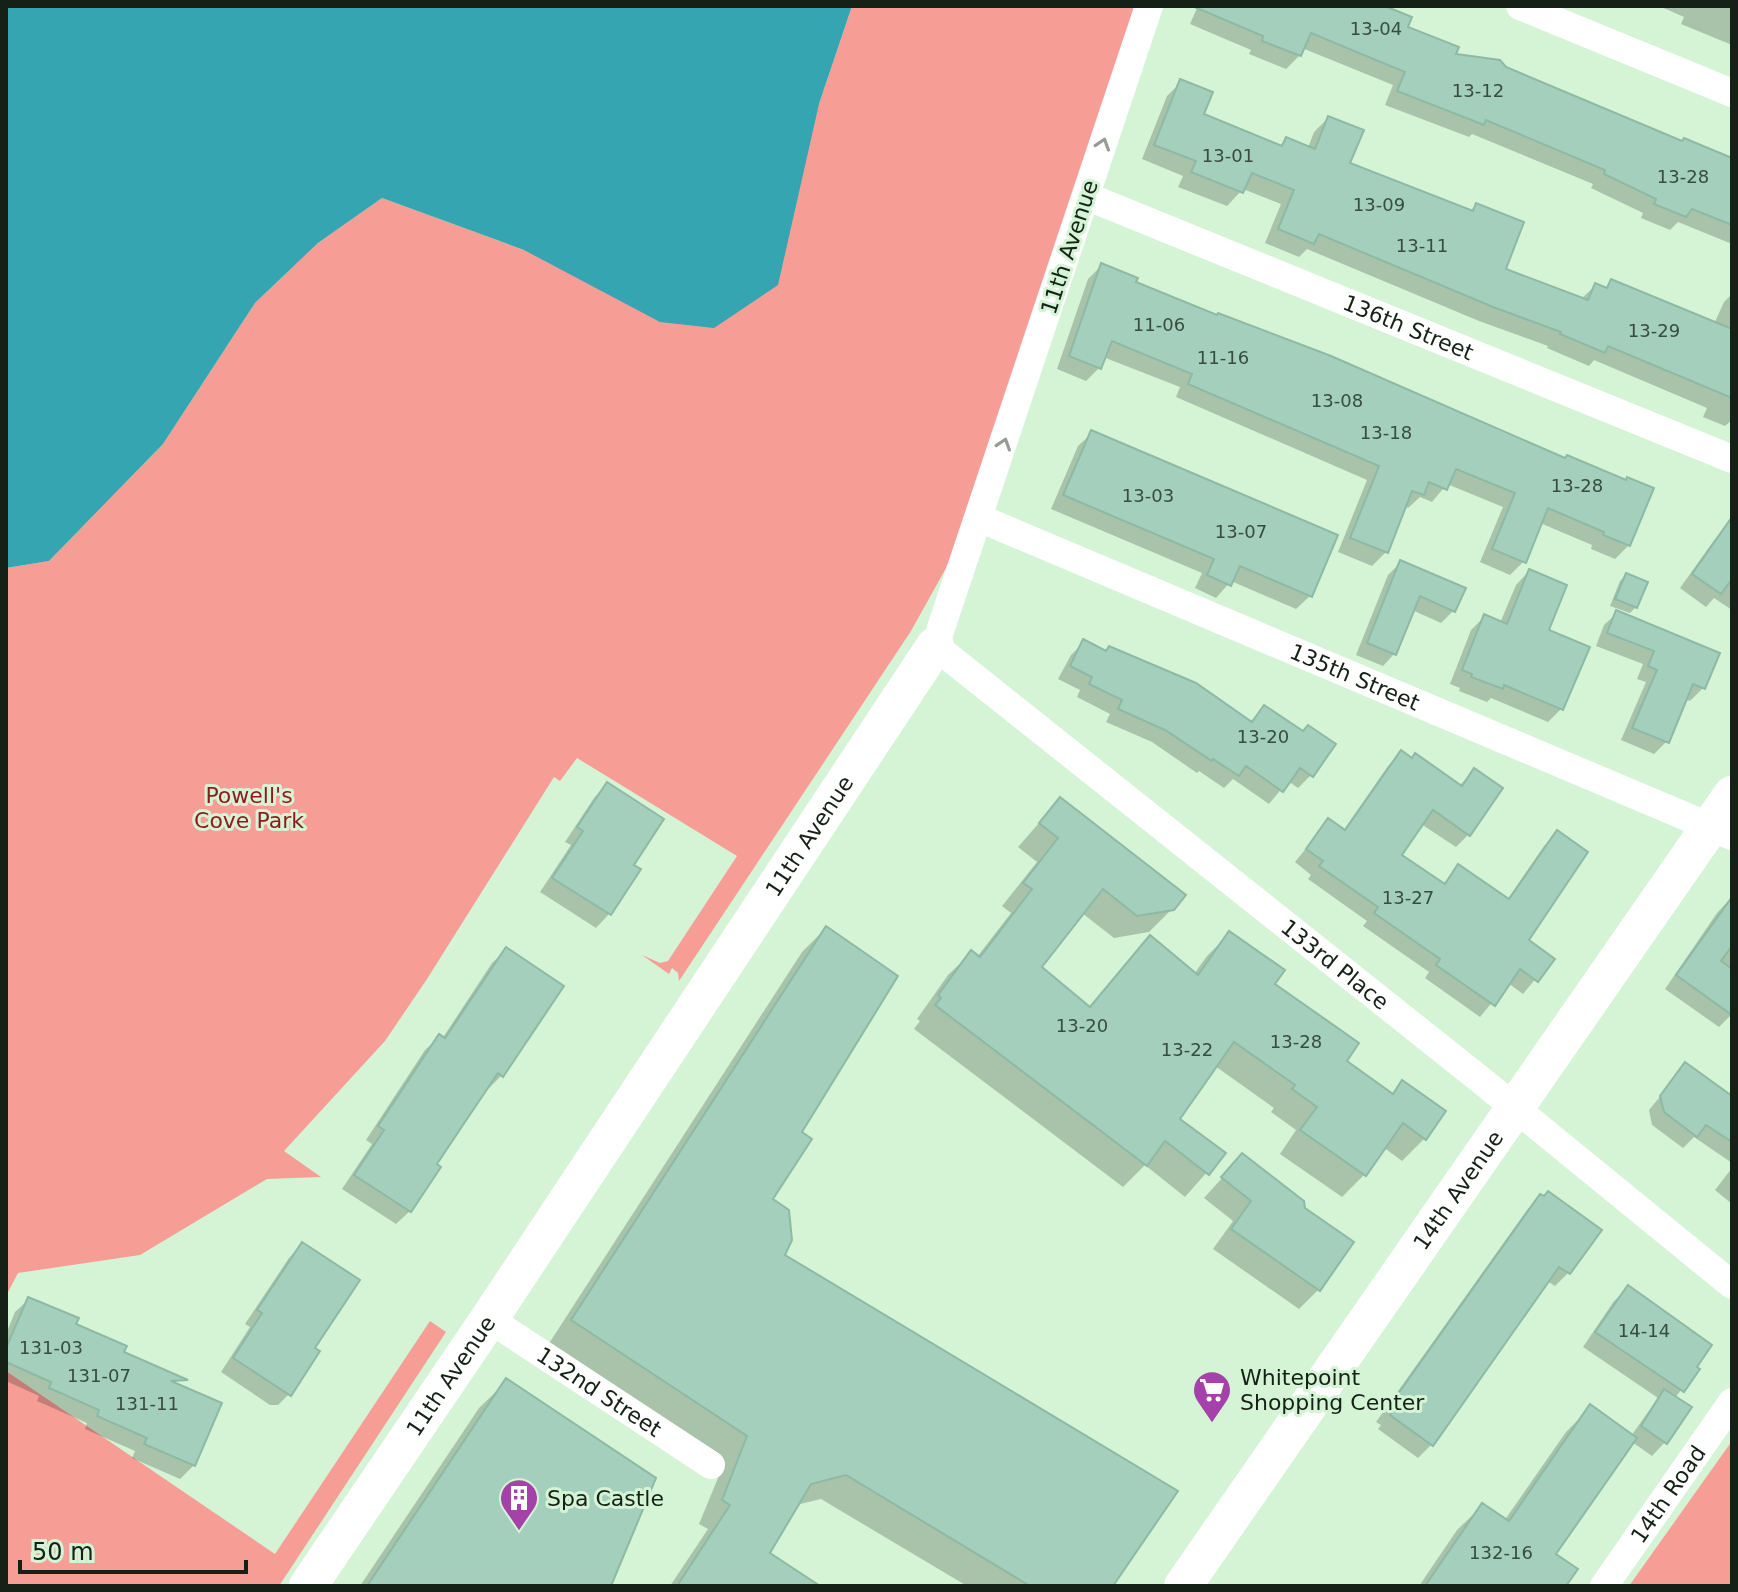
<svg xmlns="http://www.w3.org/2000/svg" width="1738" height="1592" font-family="'DejaVu Sans',sans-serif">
<rect width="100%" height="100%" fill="#d4f4d5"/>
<g fill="#f69e95">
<polygon points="852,6 1135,6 960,543 911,631 679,981 678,973 672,968 669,974 642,955 660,963 668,961 737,856 577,758 560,781 554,777 427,979 385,1041 284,1151 321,1177 267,1179 140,1255 18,1273 6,1296 6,568 49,561 163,444 255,303 318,243 382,198 524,250 819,104"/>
<polygon points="430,1321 446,1332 279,1586 6,1586 6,1371 275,1554"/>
<polygon points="1732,1441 1732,1586 1629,1586"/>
</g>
<polygon fill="#35a5b2" points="6,6 852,6 819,104 778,285 714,328 660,322 524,250 382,198 318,243 255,303 163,444 49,561 6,568"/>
<g fill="#0003">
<polygon points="1198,6 1377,6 1406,28 1454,56 1505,69 1682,143 1732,158 1732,244 1678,222 1670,230 1641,218 1643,213 1591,188 1593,184 1472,134 1469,137 1385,105 1393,85 1302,48 1300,55 1286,69 1249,54 1251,50 1190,24"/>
<polygon points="1659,6 1732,6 1732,45 1681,24 1684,17"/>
<polygon points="1181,82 1202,115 1279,147 1286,139 1308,148 1314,132 1328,118 1347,164 1469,212 1476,205 1503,271 1581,299 1596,285 1604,289 1612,281 1714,324 1724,302 1732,294 1732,420 1725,426 1703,417 1707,408 1594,360 1589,366 1547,348 1548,346 1479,321 1307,249 1299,257 1265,243 1281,204 1243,189 1227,206 1178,187 1183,176 1142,159 1167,96"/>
<polygon points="1102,265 1133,283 1216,317 1629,545 1615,559 1591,549 1592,545 1540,523 1524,561 1510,575 1480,562 1503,507 1447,484 1432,502 1420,497 1408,508 1404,506 1386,552 1372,566 1338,552 1367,480 1176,397 1180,387 1103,357 1099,368 1086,381 1057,369 1088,279"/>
<polygon points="1092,433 1310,596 1296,609 1231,581 1216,598 1195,588 1202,573 1051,509 1078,446"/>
<polygon points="1728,526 1732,528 1732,610 1714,598 1706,607 1680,588 1715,539"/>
<polygon points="1401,562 1453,611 1441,623 1412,610 1395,653 1383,666 1356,655 1388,575"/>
<polygon points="1529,571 1546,631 1561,709 1548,722 1491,698 1487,702 1459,691 1460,688 1450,684 1471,630 1484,617 1500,623 1516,585"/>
<polygon points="1626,575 1636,607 1630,613 1610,606 1620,581"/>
<polygon points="1617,613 1717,654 1703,688 1690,701 1685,699 1667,741 1654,754 1621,740 1646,682 1637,679 1643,664 1596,646 1604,625"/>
<polygon points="1084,642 1250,722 1264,707 1311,775 1298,788 1288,781 1269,804 1233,779 1224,788 1199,771 1197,773 1152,742 1106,722 1110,714 1077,697 1080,690 1058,679 1071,655"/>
<polygon points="1401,753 1459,786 1474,771 1469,834 1456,847 1421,824 1400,855 1442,885 1458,867 1507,900 1544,846 1557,833 1527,941 1552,959 1523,994 1508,983 1480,1017 1425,978 1429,972 1363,926 1367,921 1308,879 1311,875 1295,862 1329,820 1343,831 1388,766"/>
<polygon points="607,784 632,866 638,870 609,914 596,928 540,892 571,845 565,842 594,798"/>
<polygon points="1060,799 1172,909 1149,932 1114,938 1082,913 1039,967 1088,1008 1150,938 1194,974 1207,956 1229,934 1344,1061 1391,1095 1402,1083 1425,1138 1402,1161 1383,1147 1364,1175 1342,1197 1280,1154 1296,1130 1271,1112 1274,1108 1215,1066 1177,1119 1223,1154 1185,1197 1145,1165 1123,1187 914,1029 920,1021 917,1019 948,975 971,953 977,957 1011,913 1002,906 1037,862 1018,847"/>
<polygon points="1729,900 1732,902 1732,1014 1719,1027 1665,989 1717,913"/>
<polygon points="826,928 799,1132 770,1200 782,1255 1110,1586 967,1586 821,1499 796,1505 767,1553 816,1586 670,1586 708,1529 699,1524 725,1461 548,1345 802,952"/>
<polygon points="506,950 502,1075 488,1089 486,1087 434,1165 410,1211 396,1224 342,1189 372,1144 366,1140 425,1050 439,1037 442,1039 492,963"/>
<polygon points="1686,1065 1732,1106 1732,1163 1694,1137 1683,1148 1652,1125 1649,1110"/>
<polygon points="1242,1156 1303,1209 1352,1243 1318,1290 1299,1309 1213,1249 1233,1221 1204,1198"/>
<polygon points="1732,1168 1732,1204 1715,1190"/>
<polygon points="1540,1196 1568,1273 1555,1286 1547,1281 1432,1444 1418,1458 1378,1429 1381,1425 1376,1422 1527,1210"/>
<polygon points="302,1244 312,1349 292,1391 278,1405 270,1405 221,1372 250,1327 245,1324 289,1258"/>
<polygon points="1628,1288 1697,1369 1675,1398 1665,1442 1652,1456 1632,1442 1553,1555 1563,1586 1419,1586 1457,1530 1482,1506 1504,1521 1566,1432 1591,1407 1631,1436 1658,1398 1583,1347 1614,1301"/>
<polygon points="29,1299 122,1353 194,1465 180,1479 132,1458 135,1451 85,1429 87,1423 37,1401 39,1396 6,1381 6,1334 15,1312"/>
<polygon points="507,1381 609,1586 360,1586 479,1408"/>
</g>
<g fill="#a3cfbc" stroke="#8db9a5" stroke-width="2">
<polygon points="1192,6 1385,6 1412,17 1408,27 1459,47 1456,54 1500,60 1506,67 1682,141 1684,138 1732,158 1732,225 1692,209 1686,217 1654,204 1656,199 1604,174 1605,170 1486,120 1484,125 1397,91 1405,72 1311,33 1301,56 1262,41 1263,36"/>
<polygon points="1180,79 1213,92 1204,114 1282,146 1286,137 1315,149 1328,116 1364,130 1350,163 1473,211 1476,203 1524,222 1506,269 1588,300 1595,283 1607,288 1611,279 1732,329 1732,398 1608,346 1605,353 1560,334 1561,332 1493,307 1319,234 1314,244 1278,229 1294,190 1252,173 1243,193 1191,172 1196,161 1154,145"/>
<polygon points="1101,263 1138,278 1136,282 1217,315 1218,313 1331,356 1565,458 1567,455 1626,480 1627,477 1654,488 1630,546 1603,535 1604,532 1548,508 1526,563 1492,549 1515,493 1456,469 1447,490 1429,482 1424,495 1412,491 1388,553 1350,538 1379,466 1188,384 1192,374 1112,341 1101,369 1069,356"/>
<polygon points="1091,430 1338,535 1312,597 1240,566 1231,586 1207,575 1214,559 1063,495"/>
<polygon points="1732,517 1732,579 1721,594 1692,574"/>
<polygon points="1400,560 1466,588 1455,612 1420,596 1396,655 1367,643"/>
<polygon points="1529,569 1567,585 1549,630 1590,647 1563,710 1504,685 1503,689 1471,677 1472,674 1462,670 1484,614 1507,624"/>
<polygon points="1626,573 1648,582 1637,608 1615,599"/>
<polygon points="1616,610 1720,653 1705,689 1693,684 1669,743 1632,728 1657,670 1648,666 1654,651 1607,633"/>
<polygon points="1083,639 1106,651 1109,646 1196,683 1252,722 1264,705 1303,731 1308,725 1336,744 1313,777 1300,768 1283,792 1246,766 1239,776 1213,759 1212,761 1165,730 1118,709 1122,700 1089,684 1092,677 1070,666"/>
<polygon points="1401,750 1412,758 1415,753 1462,786 1474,768 1503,788 1470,836 1433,810 1402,855 1445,884 1458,864 1509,899 1557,830 1588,852 1529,940 1555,959 1538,982 1520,969 1495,1006 1436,965 1440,959 1374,913 1378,907 1319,866 1323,861 1306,849 1328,818 1345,830"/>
<polygon points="607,782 664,819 634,865 641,869 611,915 552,878 583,831 577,827"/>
<polygon points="1060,797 1186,895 1174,910 1137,916 1103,889 1042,967 1090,1007 1150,935 1198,975 1229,931 1285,970 1275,984 1359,1043 1347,1061 1393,1094 1402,1080 1446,1111 1426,1140 1403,1123 1366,1176 1300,1130 1317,1107 1292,1089 1295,1085 1234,1042 1180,1119 1226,1153 1209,1175 1165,1141 1147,1166 935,1005 941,998 938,995 971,950 980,957 1032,889 1023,883 1058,838 1039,823"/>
<polygon points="1732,897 1732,946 1721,961 1732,969 1732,1015 1676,975"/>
<polygon points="826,926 898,976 802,1132 812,1139 773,1199 789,1210 792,1240 785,1255 1178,1491 1113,1586 1030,1586 846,1475 811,1484 770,1553 820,1586 677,1586 730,1505 722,1500 747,1436 571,1320"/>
<polygon points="506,947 564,986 503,1077 498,1073 467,1119 437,1164 441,1167 411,1212 354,1175 384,1130 378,1126 439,1034 445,1038"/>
<polygon points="1685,1062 1732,1096 1732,1142 1706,1125 1697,1137 1664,1112 1660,1096"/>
<polygon points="1242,1153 1304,1201 1305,1208 1354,1242 1320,1291 1231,1229 1251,1201 1221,1177"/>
<polygon points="1548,1191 1602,1230 1570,1274 1559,1267 1433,1446 1390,1415 1393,1411 1388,1408 1540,1194 1544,1196"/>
<polygon points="302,1242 360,1280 315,1348 320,1351 291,1396 233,1358 262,1313 257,1310"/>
<polygon points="1628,1285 1712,1345 1697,1367 1700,1369 1684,1392 1595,1332"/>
<polygon points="28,1297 79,1318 76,1324 127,1346 124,1352 188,1380 171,1381 222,1403 195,1466 144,1444 147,1438 97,1416 99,1410 49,1388 51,1382 6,1362 6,1348"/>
<polygon points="506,1378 656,1478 611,1586 367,1586"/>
<polygon points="1664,1389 1692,1407 1667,1444 1641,1426"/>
<polygon points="1590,1404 1637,1438 1556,1554 1578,1569 1566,1586 1425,1586 1482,1503 1509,1521"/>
</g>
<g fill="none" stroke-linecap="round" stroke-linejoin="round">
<g stroke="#fff" stroke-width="28">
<path id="s1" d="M1149,6L935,646L1482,1081L1732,1285"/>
<polyline points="1520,6 1732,93"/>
<path id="s2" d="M1086,196L1732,459"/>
<path id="s3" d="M979,518L1732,836"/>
<path id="s4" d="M489,1319L711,1465"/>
<path id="s5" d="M1604,1586L1732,1402"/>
</g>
<g stroke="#fff" stroke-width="38">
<path id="s6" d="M308,1586L489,1319L935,646"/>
<path id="s7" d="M1183,1586L1732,795"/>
</g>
</g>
<defs><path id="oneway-chevron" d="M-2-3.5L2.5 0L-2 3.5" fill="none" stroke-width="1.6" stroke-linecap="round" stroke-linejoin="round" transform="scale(2)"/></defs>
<g stroke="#969b96">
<use href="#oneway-chevron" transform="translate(1103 144) rotate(-72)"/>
<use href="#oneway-chevron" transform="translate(1004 444) rotate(-72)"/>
</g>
<defs>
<symbol id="supermarket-pin" viewBox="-11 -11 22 30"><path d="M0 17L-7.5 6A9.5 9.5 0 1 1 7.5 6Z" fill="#a542a9" stroke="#d4f4d5"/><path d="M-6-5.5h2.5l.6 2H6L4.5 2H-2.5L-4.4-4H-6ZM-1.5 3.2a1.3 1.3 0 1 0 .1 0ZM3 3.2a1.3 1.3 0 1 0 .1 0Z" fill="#fff"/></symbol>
<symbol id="building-pin" viewBox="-11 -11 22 30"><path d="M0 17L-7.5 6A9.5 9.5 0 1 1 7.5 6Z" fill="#a542a9" stroke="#d4f4d5"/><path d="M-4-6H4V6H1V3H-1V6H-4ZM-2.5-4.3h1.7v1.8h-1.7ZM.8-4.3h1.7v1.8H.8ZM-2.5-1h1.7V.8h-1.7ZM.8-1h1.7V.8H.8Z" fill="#fff"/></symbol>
</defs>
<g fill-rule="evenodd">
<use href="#supermarket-pin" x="1190" y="1368" width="44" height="60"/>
<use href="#building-pin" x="497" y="1476" width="44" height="60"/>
</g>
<g text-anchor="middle" stroke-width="6" stroke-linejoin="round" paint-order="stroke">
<g font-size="18" fill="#384c40">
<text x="1376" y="35">13-04</text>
<text x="1478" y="97">13-12</text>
<text x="1228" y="162">13-01</text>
<text x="1683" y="183">13-28</text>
<text x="1379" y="211">13-09</text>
<text x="1422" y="252">13-11</text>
<text x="1159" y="331">11-06</text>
<text x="1654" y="337">13-29</text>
<text x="1223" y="364">11-16</text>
<text x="1337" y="407">13-08</text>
<text x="1386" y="439">13-18</text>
<text x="1577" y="492">13-28</text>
<text x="1148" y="502">13-03</text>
<text x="1241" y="538">13-07</text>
<text x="1263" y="743">13-20</text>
<text x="1408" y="904">13-27</text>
<text x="1082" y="1032">13-20</text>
<text x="1296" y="1048">13-28</text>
<text x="1187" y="1056">13-22</text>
<text x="1644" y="1337">14-14</text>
<text x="51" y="1354">131-03</text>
<text x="99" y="1382">131-07</text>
<text x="147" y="1410">131-11</text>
<text x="1501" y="1559">132-16</text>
</g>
<g font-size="22" fill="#152116" stroke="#d4f4d5">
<text transform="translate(1069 247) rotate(-72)" y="8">11th Avenue</text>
<text dy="8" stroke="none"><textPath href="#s2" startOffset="348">136th Street</textPath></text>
<text dy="8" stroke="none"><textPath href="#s3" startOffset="408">135th Street</textPath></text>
<text dy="8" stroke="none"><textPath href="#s6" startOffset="902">11th Avenue</textPath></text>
<text dy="8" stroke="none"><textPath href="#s1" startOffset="1186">133rd Place</textPath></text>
<text dy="8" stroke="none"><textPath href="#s7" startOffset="482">14th Avenue</textPath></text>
<text dy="8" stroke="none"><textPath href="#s6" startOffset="254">11th Avenue</textPath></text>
<text dy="8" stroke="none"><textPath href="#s4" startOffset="132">132nd Street</textPath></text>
<text dy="8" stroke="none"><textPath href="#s5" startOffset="112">14th Road</textPath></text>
</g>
<g font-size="22" fill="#91191b" stroke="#d4f4d5">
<text x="249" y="803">Powell's<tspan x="249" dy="25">Cove Park</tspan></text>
</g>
<g font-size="22" fill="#152116" stroke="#d4f4d5" text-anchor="start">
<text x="1240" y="1385">Whitepoint<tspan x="1240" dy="25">Shopping Center</tspan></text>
<text x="547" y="1506">Spa Castle</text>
</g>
</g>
<rect width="1738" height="1592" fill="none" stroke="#152116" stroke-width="16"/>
<path d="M20 1560v12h226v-12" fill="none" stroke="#152116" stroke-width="4"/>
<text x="32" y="1560" font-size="24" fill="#152116" stroke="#d4f4d5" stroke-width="6" paint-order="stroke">50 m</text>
</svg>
